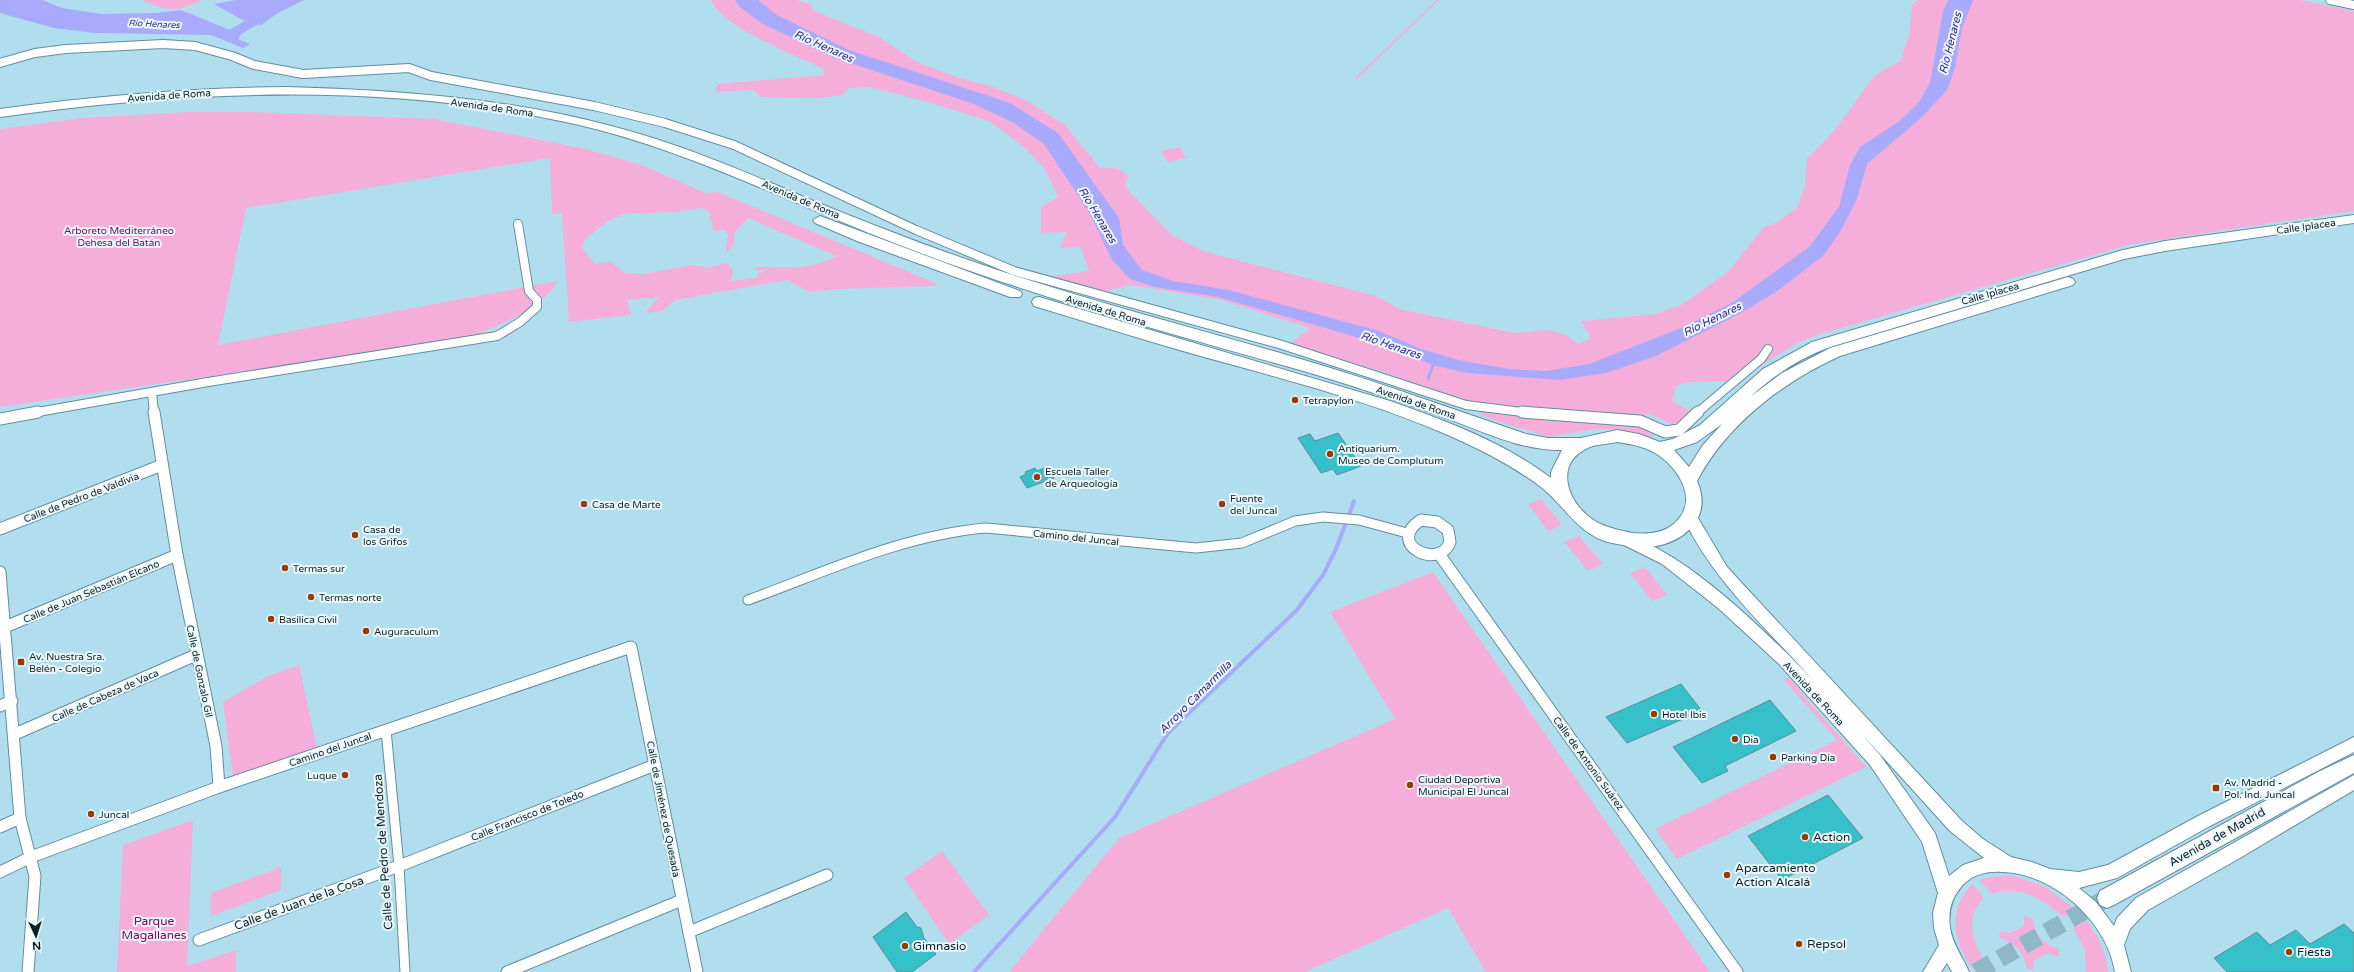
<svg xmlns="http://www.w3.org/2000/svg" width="2354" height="972" font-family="'Varela Round',sans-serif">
<rect width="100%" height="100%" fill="#b0deef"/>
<g fill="#f5aeda" fill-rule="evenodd">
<path d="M142,0H202C175,13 169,12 142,0Z"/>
<path d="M711,0H797L810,4L814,11L879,37L917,62L959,78L990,86L1026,100L1065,125L1100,168H1117L1128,175L1125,187L1173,236L1206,252L1376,296L1399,309L1515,333L1549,330L1567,336L1578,344L1591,338L1581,321L1655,314L1683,304L1729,271L1764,227L1776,223L1797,208L1805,186L1807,159L1835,130L1874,76L1900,61L1909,36L1912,5L1918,0H2300L2354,11V211L2132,244L1821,334L1797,343L1737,381L1689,382L1676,386L1672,401L1691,412L1676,426L1647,413L1636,425L1655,437L1650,438L1620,429H1595L1549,437L1487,418L1467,403L1384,372L1289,345L1310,328L1221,300L1130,285L1103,292L1046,277L1089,271L1080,247L1059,248L1067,232L1041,233V207L1058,197L1045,169L1024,147L989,121L924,101L869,87L849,88L842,95L819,98L762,97L753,90L717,92L715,89L719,84L823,75L824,69C795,55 723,28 711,0Z"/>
<polygon points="1437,0 1439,0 1357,79 1354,79"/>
<path d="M188,112H252L434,119L586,149L642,165L706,193L718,192L935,283L937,286L836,289L809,292L788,280L675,300L662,311L645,313L659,297L627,300L631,315L569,322L562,213L552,214L550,158L246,208L218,345L557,281C542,311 499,324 470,338L0,407V129L82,118ZM700,208L708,210L714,231L724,230L728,234L726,253L734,245V233L748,218L836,256C812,272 780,266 756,267L754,270H766L758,274L756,278L731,281L733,270L726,263L708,268L693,265L643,274L626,273L611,262L595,264L583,249L584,240L608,221L624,214L677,212Z"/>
<polygon points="1180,147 1186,158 1167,162 1161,151"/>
<polygon points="1541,499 1562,525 1548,531 1528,504"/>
<polygon points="1579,536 1603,564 1588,571 1564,542"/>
<polygon points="1645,567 1667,595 1652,601 1630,573"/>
<polygon points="1433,572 1710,972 1486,972 1448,908 1305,972 1009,972 1119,838 1395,719 1330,612"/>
<polygon points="299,665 317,748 233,778 223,702 268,676"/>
<polygon points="1788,677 1866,767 1677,859 1655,829 1837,740 1784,680"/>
<polygon points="193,820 187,966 236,950 236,972 117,972 123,845"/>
<polygon points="942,851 989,915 949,944 904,878"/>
<polygon points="281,867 281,890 211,916 211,893"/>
<path d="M2011,875L2044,886L2078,911L2071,915L2062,916C2045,900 2016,883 1993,894L1979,880L1990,877Z"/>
<path d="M1973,884L1984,899C1964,915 1973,942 1984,960L1973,969C1953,944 1947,906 1973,884Z"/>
<path d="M2024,916L2033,919C2034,935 2044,944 2059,949V957L2048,953L2033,961L2034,970L2026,968C2025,953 2014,942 2000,938L1999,931L2010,933L2024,926Z"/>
<path d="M2084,918C2097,934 2107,951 2108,972H2086L2085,950L2073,928L2076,922Z"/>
</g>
<g fill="#a8abfb">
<polygon points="0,0 42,0 62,8 102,14 156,13 181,10 235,32 241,35 238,39 250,44 243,48 211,35 95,33 54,28 0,13"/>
<polygon points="236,0 304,0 278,13 261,25 248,23 214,4"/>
<polygon points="735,0 758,0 777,15 849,50 1010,103 1058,133 1119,218 1123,245 1142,270 1173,281 1229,290 1379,331 1421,349 1462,361 1510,369 1546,371 1589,364 1686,326 1733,302 1809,247 1839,207 1850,165 1860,147 1901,120 1919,102 1930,83 1943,11 1948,0 1973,0 1962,28 1955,68 1947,90 1921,118 1867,164 1857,199 1840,232 1823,256 1776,292 1739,314 1656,356 1606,373 1559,380 1467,373 1432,365 1397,349 1325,328 1218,297 1154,287 1130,279 1112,260 1090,214 1044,144 1014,123 974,104 835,58 761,23 740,7"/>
</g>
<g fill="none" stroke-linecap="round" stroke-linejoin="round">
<polyline stroke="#a8abfb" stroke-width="3" points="1428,379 1434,363"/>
<polyline stroke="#a8abfb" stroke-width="4" points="974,972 1115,817 1168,733 1297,610 1323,575 1336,549 1354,501"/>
<polygon fill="#a8abfb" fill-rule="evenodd" points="281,0 298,0 240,35 225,38 205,33 203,30 210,26 225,30 231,29"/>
</g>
<g fill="#36c0c9" stroke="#5d8e92">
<polygon points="1338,433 1361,466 1337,475 1333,469 1321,473 1298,438 1310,434 1315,441"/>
<polygon points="1047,467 1054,478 1027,488 1020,477 1026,474 1025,472 1035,468 1037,471"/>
<polygon points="1681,684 1702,711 1627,743 1606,717"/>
<polygon points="1770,700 1796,731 1725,766 1728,771 1702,783 1673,747"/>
<polygon points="1828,795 1863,838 1782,880 1748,836"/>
<polygon points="906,912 917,927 921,928 924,938 936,954 912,972 897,972 873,937"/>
<polygon points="2344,924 2354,933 2354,972 2227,972 2214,958 2257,932 2270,945 2296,930 2310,944"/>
</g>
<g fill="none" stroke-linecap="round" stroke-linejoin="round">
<polyline stroke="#8fb8c7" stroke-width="18" stroke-dasharray="18 9" stroke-linecap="butt" points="1976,972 2107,898"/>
<defs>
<g id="pedestrian">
<path d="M748,600C825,572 903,535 986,528L1196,548L1242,543L1295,521L1323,517L1359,520L1407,533"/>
<polyline points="386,730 399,866 405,972"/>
</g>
<g id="minor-far1">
<polyline points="2330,0 2354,5"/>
<polyline points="0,63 35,53 66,49 163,44 195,46 232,56 254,65 303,74 409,68 431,76 594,106 665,123 734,145 916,230 1014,271 1279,344 1466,405 1530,413"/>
<polyline points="152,392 154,413"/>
<polyline points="32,413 208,382 497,336 520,322 537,307 537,300 529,291 518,224"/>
<polyline points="1697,413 1761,359 1768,349"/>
</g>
<g id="minor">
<polyline points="154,412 177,555 216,746 219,787"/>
<polyline points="1522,412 1640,421 1665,432 1679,430 1698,412"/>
<polyline points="0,419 38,412"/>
<path d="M1421,520L1437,522L1448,530L1450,542C1440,571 1384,544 1421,520Z"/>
<polyline points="0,529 162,465"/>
<polyline points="1439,554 1737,972"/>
<polyline points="0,572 20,818 35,876 28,972"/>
<polyline points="5,627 177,555"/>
<polyline points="0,706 12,701"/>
<polyline points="15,734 196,655"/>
<polyline points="0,827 20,818"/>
<polyline points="0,872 31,857 219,787 631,647 697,972"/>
<polyline points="689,932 827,875"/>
<polyline points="199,940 399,866 655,765"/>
<polyline points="507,972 682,900"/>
</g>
<path id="tertiary" d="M1690,512L1695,513L1727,567L1962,821L1983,839L2011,857L2032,862L2050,869L2079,872L2108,865L2198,816L2354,737V752L2210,826L2117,878L2079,888L2096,902L2114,926L2117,918L2136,898L2354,775V790L2240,858L2148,910L2130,929L2124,945L2131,972H2115C2107,921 2053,873 2002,872C1986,871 1971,875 1961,887C1951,899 1948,912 1950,927C1952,944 1963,957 1969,972H1952L1947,963L1941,972H1923L1939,945L1934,928L1933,913L1938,893L1922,842L1870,765L1779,664L1718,608L1662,564L1622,544L1620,540L1622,536L1627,535C1691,556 1768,634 1815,682C1768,630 1713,581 1683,517L1685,513ZM1861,733L1950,831L1984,858L1963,865L1949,876L1935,833L1880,755Z"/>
<g id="primary">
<path d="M287,87C397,90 508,98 615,127C684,145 750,174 816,202C870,224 924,245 980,264C1087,301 1196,328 1304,360C1379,382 1452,409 1526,434L1548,438H1581L1617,430L1639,434L1660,442L1673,439L1700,425L1763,369L1812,342L2123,250L2165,241L2354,215V223L2165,251L2124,259L1830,347C1800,358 1774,375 1750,397L1782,373L1830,348L2068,277L2073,279L2075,282L2073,285L1840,356C1783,382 1727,424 1697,481C1713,517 1685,543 1650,547C1638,548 1624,545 1612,543C1579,536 1565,506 1541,487C1513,466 1482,450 1450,436C1371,401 1287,380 1204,357C1147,341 1091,323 1034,306L1032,302L1034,298L1039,297L1390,401C1447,421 1503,442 1551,478V472L1562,450C1519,451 1478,429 1438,415C1384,396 1330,378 1275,363C1150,328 1024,293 902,246C794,205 689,150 575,124C386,82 191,90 0,117V109C96,96 190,88 287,87ZM1722,424L1703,445L1689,467L1674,450L1697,442ZM1617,442C1630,444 1643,446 1655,453C1681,469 1701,504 1671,526C1660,534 1645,534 1632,533C1619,530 1607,528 1595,521C1567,504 1552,462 1590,447C1598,444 1608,444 1617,442Z"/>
<polygon points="820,216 1020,291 1022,294 1020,297 1010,297 857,241 815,223 813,220"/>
<polygon points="2354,755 2354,773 2114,905 2107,908 2100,905 2097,898 2100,891 2320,771"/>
</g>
</defs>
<use href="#pedestrian" stroke="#618e9d" stroke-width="11"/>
<use href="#minor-far1" stroke="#618e9d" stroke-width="10"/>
<use href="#minor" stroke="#618e9d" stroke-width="13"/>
<use href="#tertiary" stroke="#618e9d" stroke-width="2"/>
<use href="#primary" stroke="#618e9d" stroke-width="2"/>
<use href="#pedestrian" stroke="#fff" stroke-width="9"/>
<use href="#minor-far1" stroke="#fff" stroke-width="8"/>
<use href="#minor" stroke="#fff" stroke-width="11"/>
<use href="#tertiary" fill="#fff" fill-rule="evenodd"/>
<use href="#primary" fill="#fff" fill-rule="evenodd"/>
</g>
<g fill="#9b3702" stroke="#ebf9fe" stroke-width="1.5">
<circle cx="1295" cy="400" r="4"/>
<circle cx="1330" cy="454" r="4"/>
<circle cx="1037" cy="477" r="4"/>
<circle cx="584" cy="504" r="4"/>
<circle cx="1222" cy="504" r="4"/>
<circle cx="355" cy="535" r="4"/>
<circle cx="285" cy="568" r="4"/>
<circle cx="311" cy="597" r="4"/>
<circle cx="271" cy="619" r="4"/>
<circle cx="366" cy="631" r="4"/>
<rect x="17" y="658" width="8" height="8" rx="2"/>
<circle cx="1654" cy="714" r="4"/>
<circle cx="1735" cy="739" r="4"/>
<circle cx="1773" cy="757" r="4"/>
<circle cx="345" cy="775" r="4"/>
<circle cx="1410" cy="785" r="4"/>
<rect x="2212" y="784" width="8" height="8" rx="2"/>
<circle cx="91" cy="814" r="4"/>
<circle cx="1805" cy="837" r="4"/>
<circle cx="1727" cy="875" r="4"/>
<circle cx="1799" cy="944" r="4"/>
<circle cx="905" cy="946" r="4"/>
<circle cx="2289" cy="952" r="4"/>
</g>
<g text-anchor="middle" stroke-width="4" stroke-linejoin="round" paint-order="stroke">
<g font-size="9" font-style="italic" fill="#352292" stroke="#ebf9fe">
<text transform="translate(154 24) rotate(3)" y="3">Río Henares</text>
</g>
<g font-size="10" fill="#0d1f25" stroke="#ebf9fe">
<text transform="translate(169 95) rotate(-4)" y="4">Avenida de Roma</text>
<text transform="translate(492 107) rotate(8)" y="4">Avenida de Roma</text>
<text transform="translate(801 199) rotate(23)" y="4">Avenida de Roma</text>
<text transform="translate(2306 226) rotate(-8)" y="4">Calle Iplacea</text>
<text transform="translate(1990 293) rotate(-16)" y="4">Calle Iplacea</text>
<text transform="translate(1106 310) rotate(17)" y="4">Avenida de Roma</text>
<text transform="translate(1416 402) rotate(19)" y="4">Avenida de Roma</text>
<text transform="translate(81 497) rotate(-21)" y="4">Calle de Pedro de Valdivia</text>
<text transform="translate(1076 537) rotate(6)" y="4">Camino del Juncal</text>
<text transform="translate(91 591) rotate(-23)" y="4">Calle de Juan Sebastián Elcano</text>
<text transform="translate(200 671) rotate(78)" y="4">Calle de Gonzalo Gil</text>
<text transform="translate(1814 693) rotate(47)" y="4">Avenida de Roma</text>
<text transform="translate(105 695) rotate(-24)" y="4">Calle de Cabeza de Vaca</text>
<text transform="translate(330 749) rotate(-19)" y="4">Camino del Juncal</text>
<text transform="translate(1589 763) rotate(54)" y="4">Calle de Antonio Suárez</text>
<text transform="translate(664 809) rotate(79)" y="4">Calle de Jiménez de Quesada</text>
<text transform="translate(527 815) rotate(-22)" y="4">Calle Francisco de Toledo</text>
</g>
<g font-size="10" fill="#800564" stroke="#ebf9fe">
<text x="119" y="234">Arboreto Mediterráneo<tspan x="119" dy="12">Dehesa del Batán</tspan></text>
</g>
<g font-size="10" fill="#0d1f25" stroke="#ebf9fe" text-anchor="start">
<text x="1303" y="404">Tetrapylon</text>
<text x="1338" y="452">Antiquarium.<tspan x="1338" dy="12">Museo de Complutum</tspan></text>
<text x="1045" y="475">Escuela Taller<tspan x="1045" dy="12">de Arqueología</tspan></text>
<text x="1230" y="502">Fuente<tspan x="1230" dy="12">del Juncal</tspan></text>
<text x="592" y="508">Casa de Marte</text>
<text x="363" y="533">Casa de<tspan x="363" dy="12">los Grifos</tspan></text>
<text x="293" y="572">Termas sur</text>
<text x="319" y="601">Termas norte</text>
<text x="279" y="623">Basílica Civil</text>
<text x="374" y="635">Auguraculum</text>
<text x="29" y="660">Av. Nuestra Sra.<tspan x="29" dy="12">Belén - Colegio</tspan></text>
<text x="1662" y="718">Hotel Ibis</text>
<text x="1743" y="743">Dia</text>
<text x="1781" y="761">Parking Día</text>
<text x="337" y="779" text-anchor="end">Luque</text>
<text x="1418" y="783">Ciudad Deportiva<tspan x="1418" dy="12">Municipal El Juncal</tspan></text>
<text x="2224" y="786">Av. Madrid -<tspan x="2224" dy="12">Pol. Ind. Juncal</tspan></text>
<text x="99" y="818">Juncal</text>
</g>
<g font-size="11" font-style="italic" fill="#352292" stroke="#ebf9fe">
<text transform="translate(1950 43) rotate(-76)" y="4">Río Henares</text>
<text transform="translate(824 46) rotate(24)" y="4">Río Henares</text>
<text transform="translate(1098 215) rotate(59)" y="4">Río Henares</text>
<text transform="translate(1712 319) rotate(-26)" y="4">Río Henares</text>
<text transform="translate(1391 345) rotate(19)" y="4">Río Henares</text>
<text transform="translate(1195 697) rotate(-45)" y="4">Arroyo Camarmilla</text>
</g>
<g font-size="12" fill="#0d1f25" stroke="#ebf9fe" text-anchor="start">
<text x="1813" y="841">Action</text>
<text x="1735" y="872">Aparcamiento<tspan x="1735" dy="14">Action Alcalá</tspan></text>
<text x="1807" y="948">Repsol</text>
<text x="913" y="950">Gimnasio</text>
<text x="2297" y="956">Fiesta</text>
</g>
<g font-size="12" fill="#0d1f25" stroke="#ebf9fe">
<text transform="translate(2217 837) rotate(-29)" y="4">Avenida de Madrid</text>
<text transform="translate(383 852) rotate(-94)" y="4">Calle de Pedro de Mendoza</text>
<text transform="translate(299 903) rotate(-20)" y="4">Calle de Juan de la Cosa</text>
</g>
<g font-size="12" fill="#800564" stroke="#ebf9fe">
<text x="154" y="925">Parque<tspan x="154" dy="14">Magallanes</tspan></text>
</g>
</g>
<g transform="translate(36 936) rotate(176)" stroke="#ebf9fe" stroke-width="3" paint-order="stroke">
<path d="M0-3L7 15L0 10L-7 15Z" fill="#0d1f25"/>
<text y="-6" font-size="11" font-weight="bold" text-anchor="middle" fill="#0d1f25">N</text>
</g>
</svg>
